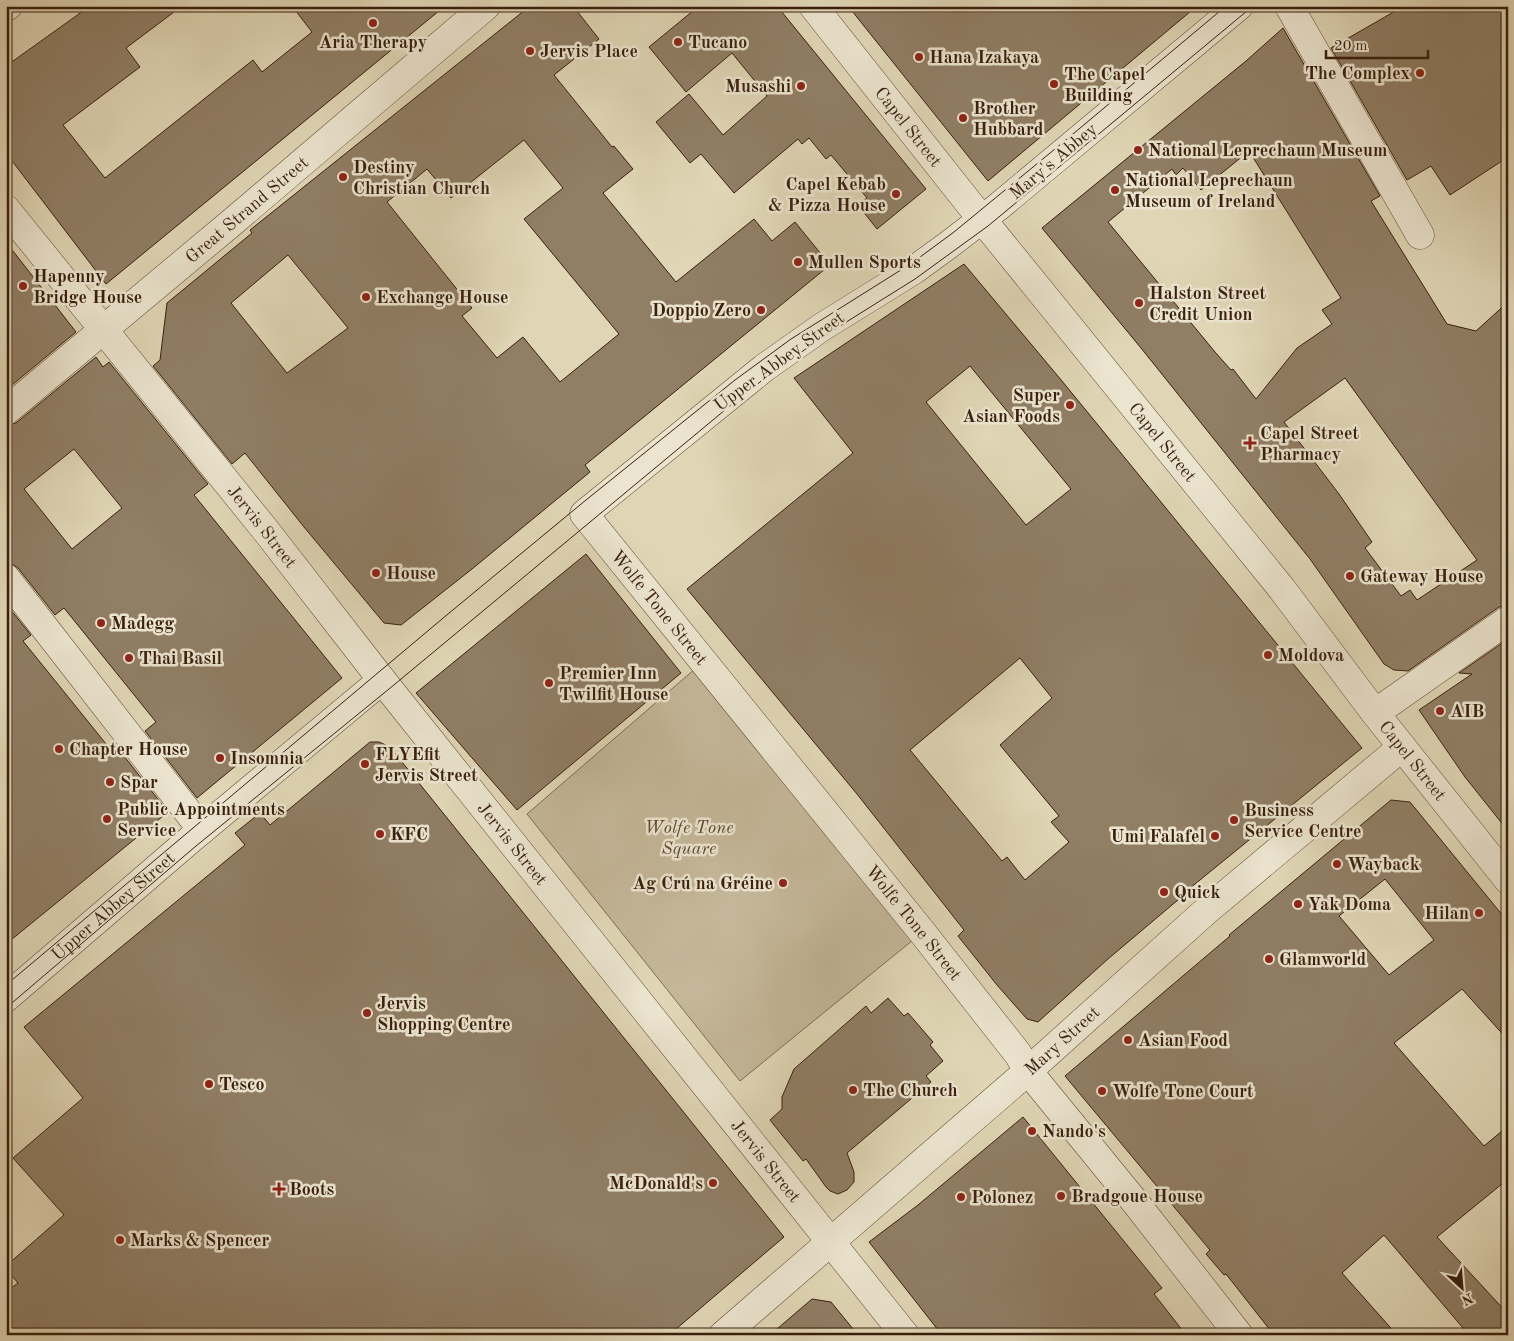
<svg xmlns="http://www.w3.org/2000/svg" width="1514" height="1341" font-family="'Old Standard TT',serif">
<rect width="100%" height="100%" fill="#e0d6b5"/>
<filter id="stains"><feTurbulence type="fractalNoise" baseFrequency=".004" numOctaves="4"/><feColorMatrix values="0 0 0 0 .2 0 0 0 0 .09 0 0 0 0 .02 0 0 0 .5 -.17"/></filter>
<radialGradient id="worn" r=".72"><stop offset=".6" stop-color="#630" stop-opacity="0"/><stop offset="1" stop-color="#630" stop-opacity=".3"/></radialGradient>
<polygon fill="#c4b799" stroke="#7e6b54" points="696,668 913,940 740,1081 527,814"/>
<g fill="#907e65" stroke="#391f0e" fill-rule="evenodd">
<polygon points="90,6 182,6 126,48 140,67 63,125 105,178 253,60 262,72 312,32 292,6 445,6 106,284 6,153 6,66"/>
<path d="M530,6H573L599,39L554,75L612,147L614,146L633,169L603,193L676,282L754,219L772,241L795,222L830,265L585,465L590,472L472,569L401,625L384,623L304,527L245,453L232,464L153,366L160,360L167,303L252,233L250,230ZM524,140L563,188L524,219L619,334L560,382L523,337L497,358L462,316L472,308L387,202L427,169L451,198ZM288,255L348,328L287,373L231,303Z"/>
<polygon points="699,6 777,6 926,189 877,229 858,205 867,198 831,155 826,159 809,138 802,144 798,139 734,193 701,154 690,163 656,122 689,94 723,135 767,96 732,53 686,92 649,47"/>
<polygon points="848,6 1197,6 988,181"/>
<polygon points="1404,6 1508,6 1508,157 1450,195 1431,166 1407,180 1331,48"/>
<path d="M1283,28L1380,196L1371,201L1447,324L1476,331L1508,302V605L1499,607L1408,671L1394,670L1384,664L1310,559L1141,348L1042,228L1246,61ZM1249,151L1341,298L1322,310L1332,324L1297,348L1256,399L1233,369L1231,370L1215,352L1108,222L1172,169L1176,175L1183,168L1201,190ZM1345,378L1477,560L1417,600L1410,590L1401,596L1365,548L1372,542L1339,494L1284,422Z"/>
<polygon points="6,242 76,332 6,390"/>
<path d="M964,264L1062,381L1362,748L1184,893L1185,894L1108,959L1038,1022L1027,1019L997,985L958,936L964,930L857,794L687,589L853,453L794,378ZM970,366L1071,489L1026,525L926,402ZM1020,658L1052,698L1000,745L1059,816L1051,822L1069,842L1025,880L1007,857L1002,861L910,750Z"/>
<path d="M96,357L103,367L109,362L208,484L194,495L342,678L197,798L145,731L156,722L64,608L55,615L18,568L12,564L6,563V426L16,423ZM74,449L122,508L72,549L24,489Z"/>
<polygon points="586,554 681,673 517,810 416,693"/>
<polygon points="6,604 31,635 23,641 115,755 120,751 168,812 6,944"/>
<polygon points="1508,639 1508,831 1465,777 1419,710 1472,674 1459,673"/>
<polygon points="370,742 379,742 390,747 784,1237 669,1335 6,1335 6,1292 18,1283 6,1269 6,1266 64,1215 13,1158 83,1098 24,1027 245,845 235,833 260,813 270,825"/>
<path d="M1391,800L1410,802L1508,922V1040L1462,989L1394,1043L1484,1146L1508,1126V1179L1437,1237L1508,1314V1335H1469L1384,1235L1342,1273L1397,1335H1274L1226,1274L1224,1275L1206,1254L1210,1250L1065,1076L1230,936L1229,935ZM1385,879L1434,940L1389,975L1339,916Z"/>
<polygon points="888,998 904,1016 908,1013 933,1042 930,1045 943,1061 926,1076 931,1082 847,1153 854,1172 854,1182 847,1190 838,1194 830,1191 826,1187 806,1159 803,1161 770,1120 782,1109 782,1097 794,1069 866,1006 871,1013"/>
<polygon points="1023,1117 1162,1288 1154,1294 1186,1335 942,1335 869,1242 918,1205"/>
<polygon points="812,1299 831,1302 858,1335 770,1335"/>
</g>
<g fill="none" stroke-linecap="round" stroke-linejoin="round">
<defs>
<g id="pedestrian">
<path id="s1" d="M813,6L968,202L1282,589L1375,713L1508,880"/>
<polyline points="6,578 202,830"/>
<polyline points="1375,713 1508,620"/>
<path id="s2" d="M723,1335L1028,1071L1206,911L1402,747"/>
</g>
<g id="minor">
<path id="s3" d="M1239,6L998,207L947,246L914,270L822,327L764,368L584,514L922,932L1018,1054L1028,1071L1135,1202L1239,1335"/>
<polyline points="1289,6 1420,235"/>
<path id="s4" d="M6,209L267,532L382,680L905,1335"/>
<path id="s5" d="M6,411L230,224L486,6"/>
<path id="s6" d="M6,998L191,839L382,680"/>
</g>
<polyline id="secondary" points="6,7 8,6"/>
</defs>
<use href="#pedestrian" stroke="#634d38" stroke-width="29"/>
<use href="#minor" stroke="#634d38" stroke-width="29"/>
<use href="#secondary" stroke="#391f0e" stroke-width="29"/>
<use href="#pedestrian" stroke="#ebe4cf" stroke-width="28"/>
<use href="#minor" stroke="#ebe4cf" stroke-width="28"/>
<use href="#secondary" stroke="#ebe4cf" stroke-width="28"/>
<g stroke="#391f0e" stroke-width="1">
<polyline points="6,985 448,614 586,500 735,380 791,339 912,263 954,232 1061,144 1226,6"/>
<polyline points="6,1008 196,846 389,689 737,400 769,375 824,336 915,279 988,226 1253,6"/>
</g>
</g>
<g fill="#8f2418" stroke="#ebe4cf" stroke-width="2">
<circle cx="373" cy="23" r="5"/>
<circle cx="678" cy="42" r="5"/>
<circle cx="530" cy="51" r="5"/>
<circle cx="919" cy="57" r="5"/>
<circle cx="1420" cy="73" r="5"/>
<circle cx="1054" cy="84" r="5"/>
<circle cx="801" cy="86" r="5"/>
<circle cx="963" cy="118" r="5"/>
<circle cx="1138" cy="150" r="5"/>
<circle cx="343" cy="177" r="5"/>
<circle cx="1115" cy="190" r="5"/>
<circle cx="896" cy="194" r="5"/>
<circle cx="798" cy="262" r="5"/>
<circle cx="23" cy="286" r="5"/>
<circle cx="366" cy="297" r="5"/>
<circle cx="1139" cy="303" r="5"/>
<circle cx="761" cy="310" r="5"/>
<circle cx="1070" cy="405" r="5"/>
<path d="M1247.5 435.5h5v5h5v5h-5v5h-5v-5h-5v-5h5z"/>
<circle cx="376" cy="573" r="5"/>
<circle cx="1350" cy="576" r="5"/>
<circle cx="101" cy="623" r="5"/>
<circle cx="1268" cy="655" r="5"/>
<circle cx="129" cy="658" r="5"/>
<circle cx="549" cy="683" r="5"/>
<circle cx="1440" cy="711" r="5"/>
<circle cx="59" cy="749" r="5"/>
<circle cx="220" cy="758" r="5"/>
<circle cx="365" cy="764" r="5"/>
<circle cx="110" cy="782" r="5"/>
<circle cx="107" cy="819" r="5"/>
<circle cx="1234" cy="820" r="5"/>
<circle cx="380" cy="834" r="5"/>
<circle cx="1215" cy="836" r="5"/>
<circle cx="1337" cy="864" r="5"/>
<circle cx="783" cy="883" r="5"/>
<circle cx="1164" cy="892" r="5"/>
<circle cx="1298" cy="904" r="5"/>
<circle cx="1479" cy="913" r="5"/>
<circle cx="1269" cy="959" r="5"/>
<circle cx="367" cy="1013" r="5"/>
<circle cx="1128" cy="1040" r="5"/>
<circle cx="209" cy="1084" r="5"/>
<circle cx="853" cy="1090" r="5"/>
<circle cx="1102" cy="1091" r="5"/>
<circle cx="1032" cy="1131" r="5"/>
<circle cx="713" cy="1183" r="5"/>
<path d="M276.5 1181.5h5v5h5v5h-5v5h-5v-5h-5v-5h5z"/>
<circle cx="1061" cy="1196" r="5"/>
<circle cx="961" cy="1197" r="5"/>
<circle cx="120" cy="1240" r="5"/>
</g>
<g text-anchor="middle" stroke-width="5" stroke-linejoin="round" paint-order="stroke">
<g font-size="18" font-weight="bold" fill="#391f0e" stroke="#ebe4cf" text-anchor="start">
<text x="373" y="48" text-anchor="middle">Aria Therapy</text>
<text x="688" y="48">Tucano</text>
<text x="540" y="57">Jervis Place</text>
<text x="929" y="63">Hana Izakaya</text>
<text x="1410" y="79" text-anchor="end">The Complex</text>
<text x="1064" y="80">The Capel<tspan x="1064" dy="21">Building</tspan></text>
<text x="791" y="92" text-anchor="end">Musashi</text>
<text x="973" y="114">Brother<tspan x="973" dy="21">Hubbard</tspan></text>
<text x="1148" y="156">National Leprechaun Museum</text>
<text x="353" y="173">Destiny<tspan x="353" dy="21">Christian Church</tspan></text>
<text x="1125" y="186">National Leprechaun<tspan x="1125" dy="21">Museum of Ireland</tspan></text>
<text x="886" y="190" text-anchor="end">Capel Kebab<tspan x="886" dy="21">&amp; Pizza House</tspan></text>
<text x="808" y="268">Mullen Sports</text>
<text x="33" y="282">Hapenny<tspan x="33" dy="21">Bridge House</tspan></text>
<text x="1149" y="299">Halston Street<tspan x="1149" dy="21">Credit Union</tspan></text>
<text x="376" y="303">Exchange House</text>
<text x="751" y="316" text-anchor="end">Doppio Zero</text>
<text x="1060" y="401" text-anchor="end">Super<tspan x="1060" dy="21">Asian Foods</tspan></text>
<text x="1260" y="439">Capel Street<tspan x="1260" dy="21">Pharmacy</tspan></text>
<text x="386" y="579">House</text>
<text x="1360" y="582">Gateway House</text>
<text x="111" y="629">Madegg</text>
<text x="1278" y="661">Moldova</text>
<text x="139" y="664">Thai Basil</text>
<text x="559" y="679">Premier Inn<tspan x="559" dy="21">Twilfit House</tspan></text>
<text x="1450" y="717">AIB</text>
<text x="69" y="755">Chapter House</text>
<text x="375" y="760">FLYEfit<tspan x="375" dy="21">Jervis Street</tspan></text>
<text x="230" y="764">Insomnia</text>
<text x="120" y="788">Spar</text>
<text x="117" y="815">Public Appointments<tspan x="117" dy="21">Service</tspan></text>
<text x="1244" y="816">Business<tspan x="1244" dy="21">Service Centre</tspan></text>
<text x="390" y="840">KFC</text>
<text x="1205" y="842" text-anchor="end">Umi Falafel</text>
<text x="1347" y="870">Wayback</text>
<text x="773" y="889" text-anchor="end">Ag Crú na Gréine</text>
<text x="1174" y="898">Quick</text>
<text x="1308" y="910">Yak Doma</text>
<text x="1469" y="919" text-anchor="end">Hilan</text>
<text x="1279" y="965">Glamworld</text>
<text x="377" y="1009">Jervis<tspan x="377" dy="21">Shopping Centre</tspan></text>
<text x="1138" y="1046">Asian Food</text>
<text x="219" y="1090">Tesco</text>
<text x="863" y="1096">The Church</text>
<text x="1112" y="1097">Wolfe Tone Court</text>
<text x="1042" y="1137">Nando's</text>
<text x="703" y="1189" text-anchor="end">McDonald's</text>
<text x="289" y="1195">Boots</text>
<text x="1071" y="1202">Bradgoue House</text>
<text x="971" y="1203">Polonez</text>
<text x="130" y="1246">Marks &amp; Spencer</text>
</g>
<g font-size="18" fill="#391f0e" stroke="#ebe4cf">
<text dy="6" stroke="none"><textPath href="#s1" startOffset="154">Capel Street</textPath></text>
<text transform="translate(1053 161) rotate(-40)" y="6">Mary's Abbey</text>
<text dy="6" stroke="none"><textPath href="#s5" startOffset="314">Great Strand Street</textPath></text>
<text transform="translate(779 361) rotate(-36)" y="6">Upper Abbey Street</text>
<text dy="6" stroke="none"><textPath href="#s1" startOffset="559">Capel Street</textPath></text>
<text dy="6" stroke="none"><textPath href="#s4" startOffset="408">Jervis Street</textPath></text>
<text dy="6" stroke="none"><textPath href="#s3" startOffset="950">Wolfe Tone Street</textPath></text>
<text dy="6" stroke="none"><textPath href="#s1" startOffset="964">Capel Street</textPath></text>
<text dy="6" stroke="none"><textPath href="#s4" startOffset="812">Jervis Street</textPath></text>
<text dy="6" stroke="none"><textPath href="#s6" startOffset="141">Upper Abbey Street</textPath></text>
<text dy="6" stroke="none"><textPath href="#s3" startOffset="1355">Wolfe Tone Street</textPath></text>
<text dy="6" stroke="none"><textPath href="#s2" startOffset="449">Mary Street</textPath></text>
<text dy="6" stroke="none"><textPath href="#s4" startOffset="1218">Jervis Street</textPath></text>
</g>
<g font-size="18" font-style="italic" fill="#5c4531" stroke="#ebe4cf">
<text x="689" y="833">Wolfe Tone<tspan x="689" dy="21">Square</tspan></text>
</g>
</g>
<rect width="1514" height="1341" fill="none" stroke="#e0d6b5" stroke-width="25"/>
<rect x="8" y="8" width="1499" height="1326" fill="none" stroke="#391f0e" stroke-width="2.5"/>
<rect x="12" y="12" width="1489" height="1316" fill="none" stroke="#391f0e"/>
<g transform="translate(1462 1288) rotate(154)" stroke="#ebe4cf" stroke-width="4" paint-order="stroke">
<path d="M0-4L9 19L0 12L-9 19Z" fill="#391f0e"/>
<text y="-8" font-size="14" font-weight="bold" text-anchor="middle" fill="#391f0e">N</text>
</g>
<path d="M1326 50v8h102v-8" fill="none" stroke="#391f0e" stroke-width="2.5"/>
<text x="1334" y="50" font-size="15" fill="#391f0e" stroke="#ebe4cf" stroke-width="4" paint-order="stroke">20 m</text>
<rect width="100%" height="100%" filter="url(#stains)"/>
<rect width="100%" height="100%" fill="url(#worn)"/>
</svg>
